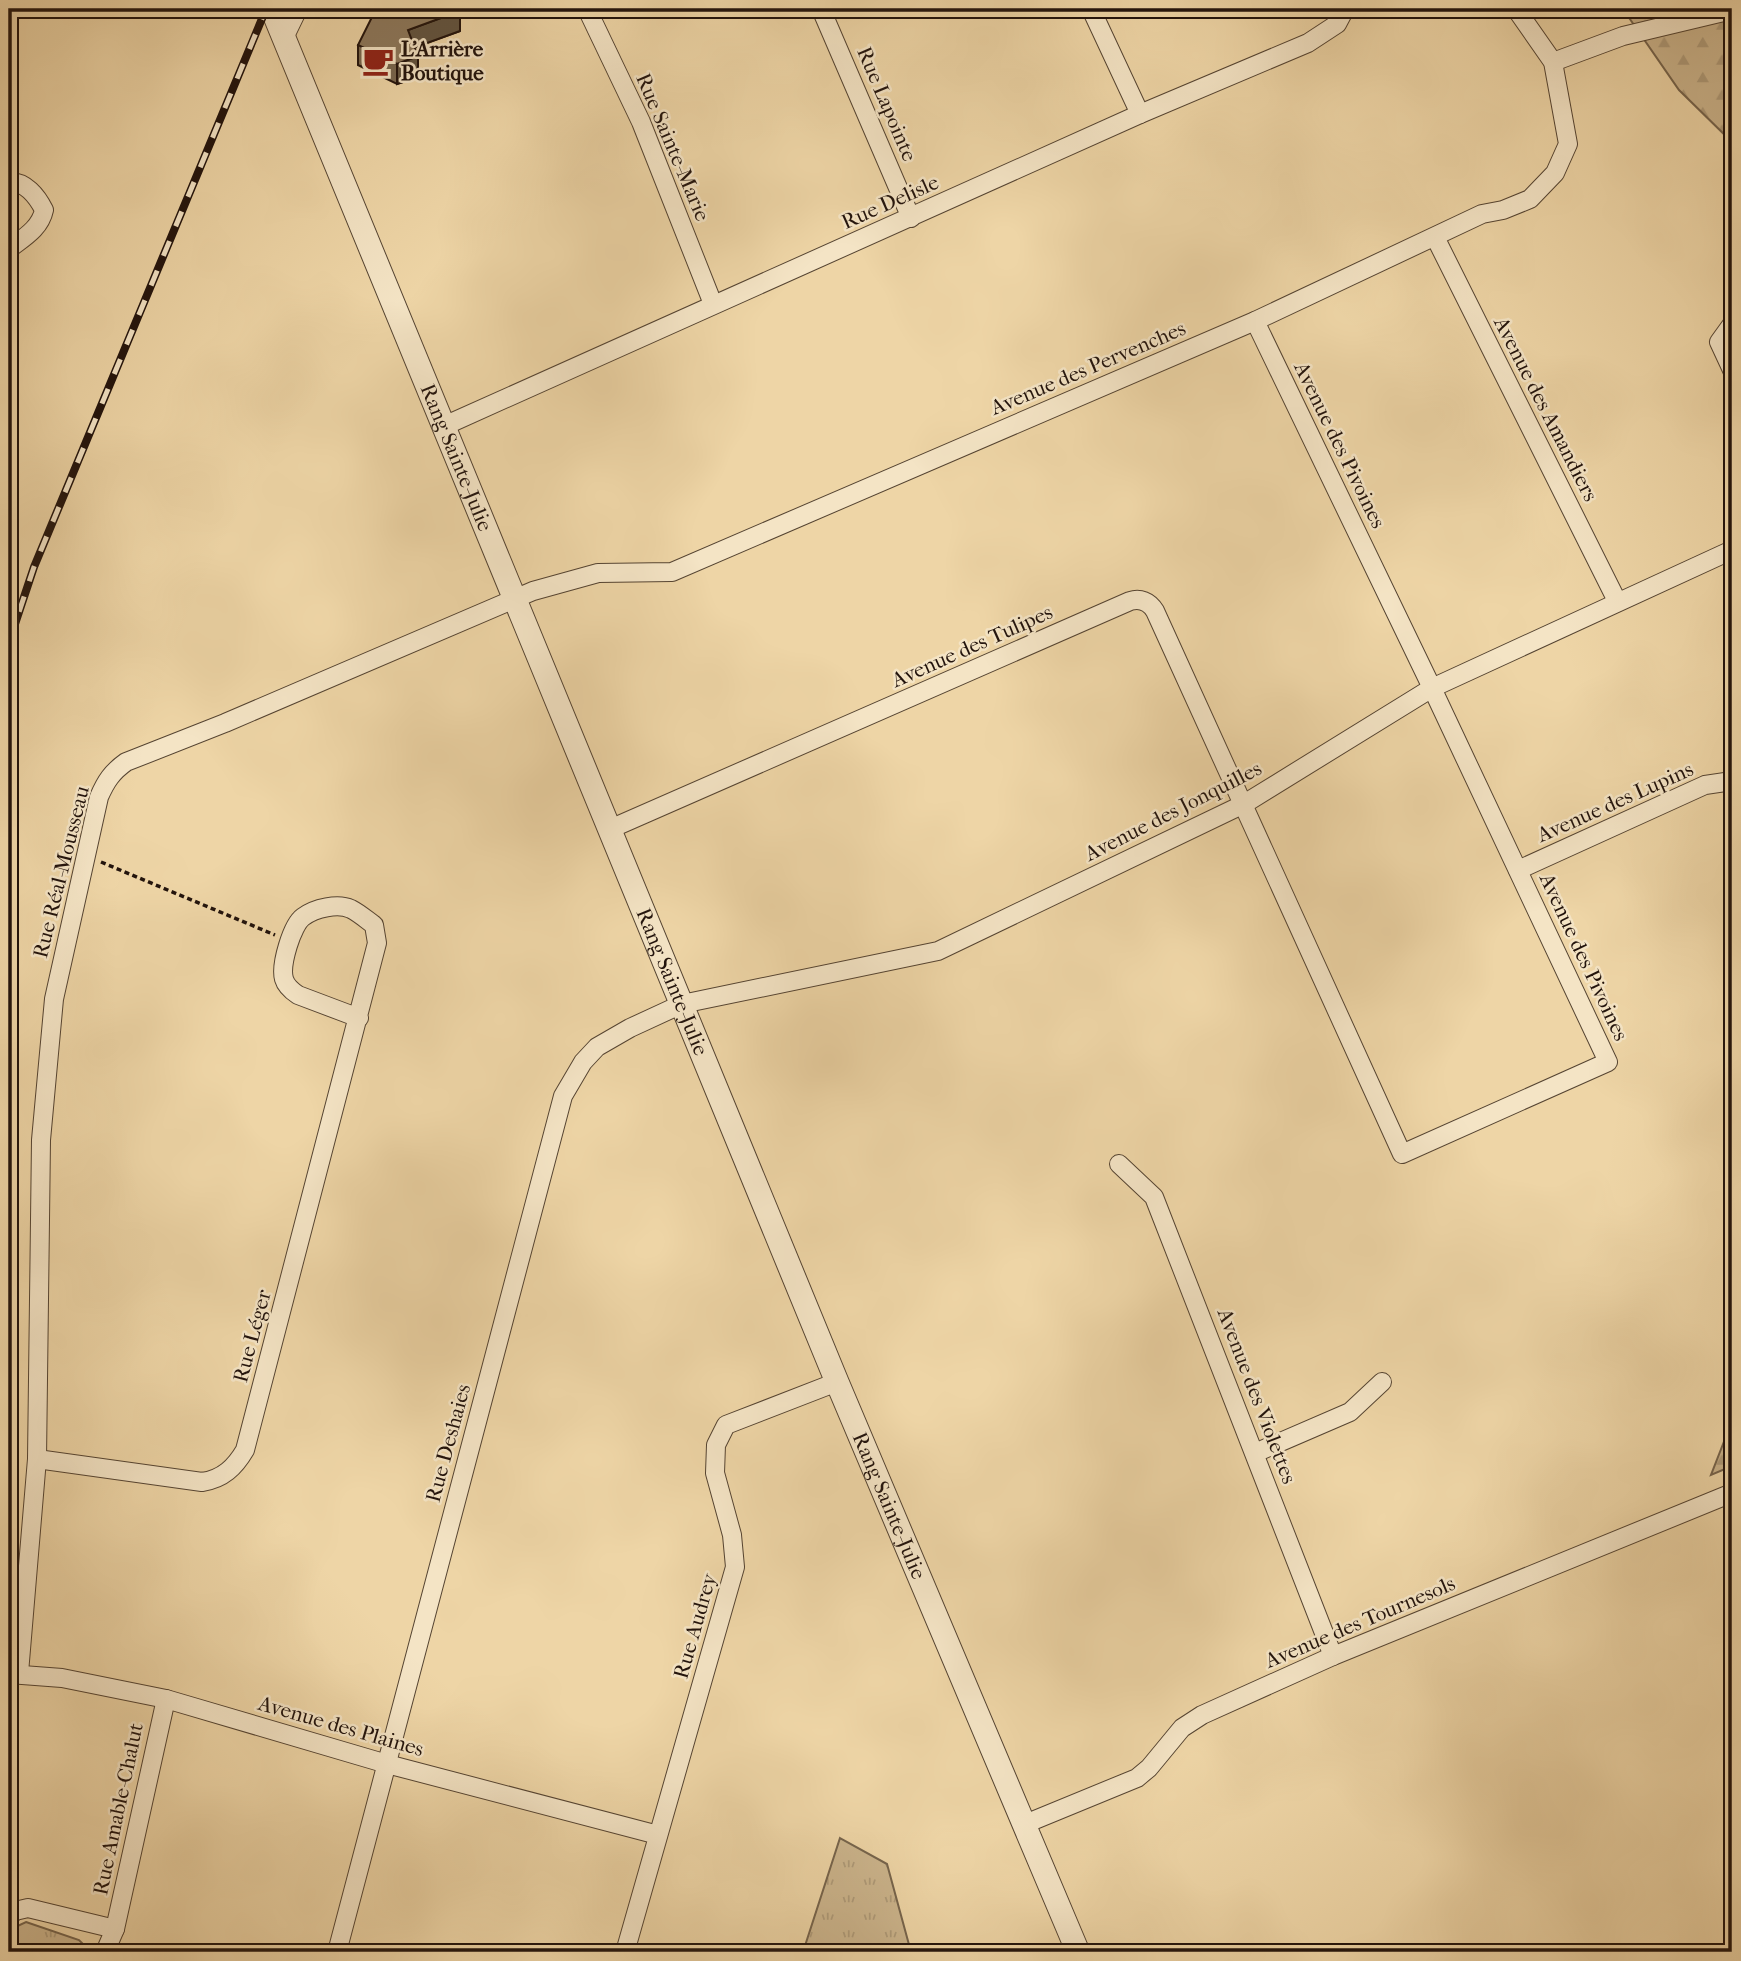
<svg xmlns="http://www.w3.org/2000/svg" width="1741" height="1961" font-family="'IM FELL French Canon',serif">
<defs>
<pattern id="grass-tufts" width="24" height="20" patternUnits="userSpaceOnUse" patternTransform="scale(1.75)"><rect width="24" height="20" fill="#cbb48c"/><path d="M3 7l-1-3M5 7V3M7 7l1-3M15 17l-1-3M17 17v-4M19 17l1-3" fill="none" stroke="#ae9a78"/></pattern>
<pattern id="forest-firs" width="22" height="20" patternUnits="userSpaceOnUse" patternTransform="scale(1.75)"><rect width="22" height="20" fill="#cbb48c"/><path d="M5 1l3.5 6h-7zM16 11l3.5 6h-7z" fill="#ae9a78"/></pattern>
</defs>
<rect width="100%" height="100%" fill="#eed5a6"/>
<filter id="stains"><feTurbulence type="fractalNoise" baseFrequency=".00286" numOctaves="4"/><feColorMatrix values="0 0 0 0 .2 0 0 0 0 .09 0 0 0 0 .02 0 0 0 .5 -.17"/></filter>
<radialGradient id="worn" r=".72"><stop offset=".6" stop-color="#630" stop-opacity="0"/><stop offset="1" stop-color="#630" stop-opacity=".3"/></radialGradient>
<g fill="url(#grass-tufts)" stroke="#76644c" stroke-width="2">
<polygon points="840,1838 887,1864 911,1952 803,1952"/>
<polygon points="26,1922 79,1940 91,1952 9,1952 9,1930"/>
</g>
<g fill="url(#forest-firs)" stroke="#76644c" stroke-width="2">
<polygon points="1623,9 1732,9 1732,142 1679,90"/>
<polygon points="1732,1421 1732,1466 1711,1475"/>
</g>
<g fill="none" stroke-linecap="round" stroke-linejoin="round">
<defs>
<g id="minor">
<polyline points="587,9 641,122 713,304"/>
<polyline points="821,9 911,218"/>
<polyline points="1091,9 1140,114"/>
<polyline points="284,38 298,9"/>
<polyline points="1553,62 1623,36 1732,10"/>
<path d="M9,182C25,181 37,196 44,210C40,229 23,238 9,249"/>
<polyline points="1435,237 1617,601"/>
<polyline points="1732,324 1719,342 1732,370"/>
<polyline points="444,426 1140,114 1308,43 1337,24 1345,9"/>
<path d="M610,829L1130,601C1140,598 1149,601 1155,611L1402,1154L1608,1062L1432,688L1255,321"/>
<polyline points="1518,870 1705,785 1732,781"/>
<polyline points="1119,1164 1154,1197 1333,1656"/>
<polyline points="1255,1453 1350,1412 1382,1382"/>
<path d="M37,1459L202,1482C223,1479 235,1467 245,1450L377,943L374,925C367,920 359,913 351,909C338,903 315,908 303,917C292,925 280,965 284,979C286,986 292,991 298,995L359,1018"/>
<path d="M19,1673L37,1459L41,1140L54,999L99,797C106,781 112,772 126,762L225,723L533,591L598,573L672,572L1255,321L1482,214L1503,210L1530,199L1555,173L1568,144L1553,62L1516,9"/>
<polyline points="9,1674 62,1678 166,1699 387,1764 658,1835"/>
<polyline points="1025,1824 1137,1778 1149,1768 1182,1728 1202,1715 1333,1656 1732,1493"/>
<polyline points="9,1917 15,1911 28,1908 115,1929"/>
<polyline points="105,1952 115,1929 166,1699"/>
<polyline points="337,1952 563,1096 583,1062 597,1047 630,1028 682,1004 938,951 1244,804 1432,688 1732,550"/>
<polyline points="625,1952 735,1567 732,1535 715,1473 716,1445 726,1425 837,1382"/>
</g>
<g id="tertiary">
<path id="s1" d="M272,9L837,1382L1078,1952"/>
</g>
</defs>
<use href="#minor" stroke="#554432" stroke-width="20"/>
<use href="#tertiary" stroke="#554432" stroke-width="25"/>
<polyline stroke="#22130c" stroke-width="3.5" stroke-dasharray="5 3.5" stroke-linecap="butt" points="101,862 275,935"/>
<use href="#minor" stroke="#f4e4c5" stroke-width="18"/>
<use href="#tertiary" stroke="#f4e4c5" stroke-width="23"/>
<defs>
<polyline id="rail" points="9,642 34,567 266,9"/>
</defs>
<use href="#rail" stroke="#22130c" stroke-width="8"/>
<use href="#rail" stroke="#f4e4c5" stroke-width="5" stroke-dasharray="16" stroke-linecap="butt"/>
</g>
<polygon fill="#78674f" stroke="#22130c" stroke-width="2" points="460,31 415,47 418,77 397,84 358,65 358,45"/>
<g fill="#625440" stroke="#22130c" stroke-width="2">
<polygon points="460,11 460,31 408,50 408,30"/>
<polygon points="418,56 418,77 397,84 397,64"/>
</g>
<polygon fill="#8c785c" stroke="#22130c" stroke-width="2" points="376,9 459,9 460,11 408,30 418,56 397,64 358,45"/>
<defs>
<symbol id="cafe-bare" viewBox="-9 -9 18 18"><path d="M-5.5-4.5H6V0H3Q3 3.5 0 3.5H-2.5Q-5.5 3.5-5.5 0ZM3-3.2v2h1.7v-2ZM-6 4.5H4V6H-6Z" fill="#8f2418" stroke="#f4e4c5" stroke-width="2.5" paint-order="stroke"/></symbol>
</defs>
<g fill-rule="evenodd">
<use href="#cafe-bare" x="356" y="39" width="44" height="44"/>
</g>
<g text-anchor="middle" stroke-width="5" stroke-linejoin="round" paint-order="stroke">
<g font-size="21" font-weight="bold" fill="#22130c" stroke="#f4e4c5" text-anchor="start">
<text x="401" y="56">L'Arrière<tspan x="401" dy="24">Boutique</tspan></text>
</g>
<g font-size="21" fill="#22130c" stroke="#f4e4c5">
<text transform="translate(887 104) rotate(67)" y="7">Rue Lapointe</text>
<text transform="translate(673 147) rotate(67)" y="7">Rue Sainte-Marie</text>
<text transform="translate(890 202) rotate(-24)" y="7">Rue Delisle</text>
<text transform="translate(1088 368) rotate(-23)" y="7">Avenue des Pervenches</text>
<text transform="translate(1546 409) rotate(63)" y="7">Avenue des Amandiers</text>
<text transform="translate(1340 445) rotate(64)" y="7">Avenue des Pivoines</text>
<text dy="7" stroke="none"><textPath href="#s1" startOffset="485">Rang Sainte-Julie</textPath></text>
<text transform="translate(972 646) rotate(-24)" y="7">Avenue des Tulipes</text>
<text transform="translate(1615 802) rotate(-24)" y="7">Avenue des Lupins</text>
<text transform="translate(1173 811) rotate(-27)" y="7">Avenue des Jonquilles</text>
<text transform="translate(61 872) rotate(-76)" y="7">Rue Réal-Mousseau</text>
<text transform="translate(1584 957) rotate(65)" y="7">Avenue des Pivoines</text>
<text dy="7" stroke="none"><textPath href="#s1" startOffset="1052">Rang Sainte-Julie</textPath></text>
<text transform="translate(252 1336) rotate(-75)" y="7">Rue Léger</text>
<text transform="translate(1257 1396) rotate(69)" y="7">Avenue des Violettes</text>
<text transform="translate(448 1443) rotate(-75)" y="7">Rue Deshaies</text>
<text dy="7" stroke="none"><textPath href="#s1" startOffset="1619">Rang Sainte-Julie</textPath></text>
<text transform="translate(1360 1622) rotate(-23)" y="7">Avenue des Tournesols</text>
<text transform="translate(695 1626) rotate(-74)" y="7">Rue Audrey</text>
<text transform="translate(341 1726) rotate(16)" y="7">Avenue des Plaines</text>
<text transform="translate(118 1809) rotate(-78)" y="7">Rue Amable-Chalut</text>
</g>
</g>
<rect width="1741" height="1961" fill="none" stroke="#eed5a6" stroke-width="35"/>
<rect x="10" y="10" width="1720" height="1940" fill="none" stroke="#22130c" stroke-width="3.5"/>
<rect x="18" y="18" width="1706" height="1926" fill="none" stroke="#22130c" stroke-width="2"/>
<rect width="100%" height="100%" filter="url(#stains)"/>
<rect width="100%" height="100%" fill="url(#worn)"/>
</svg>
